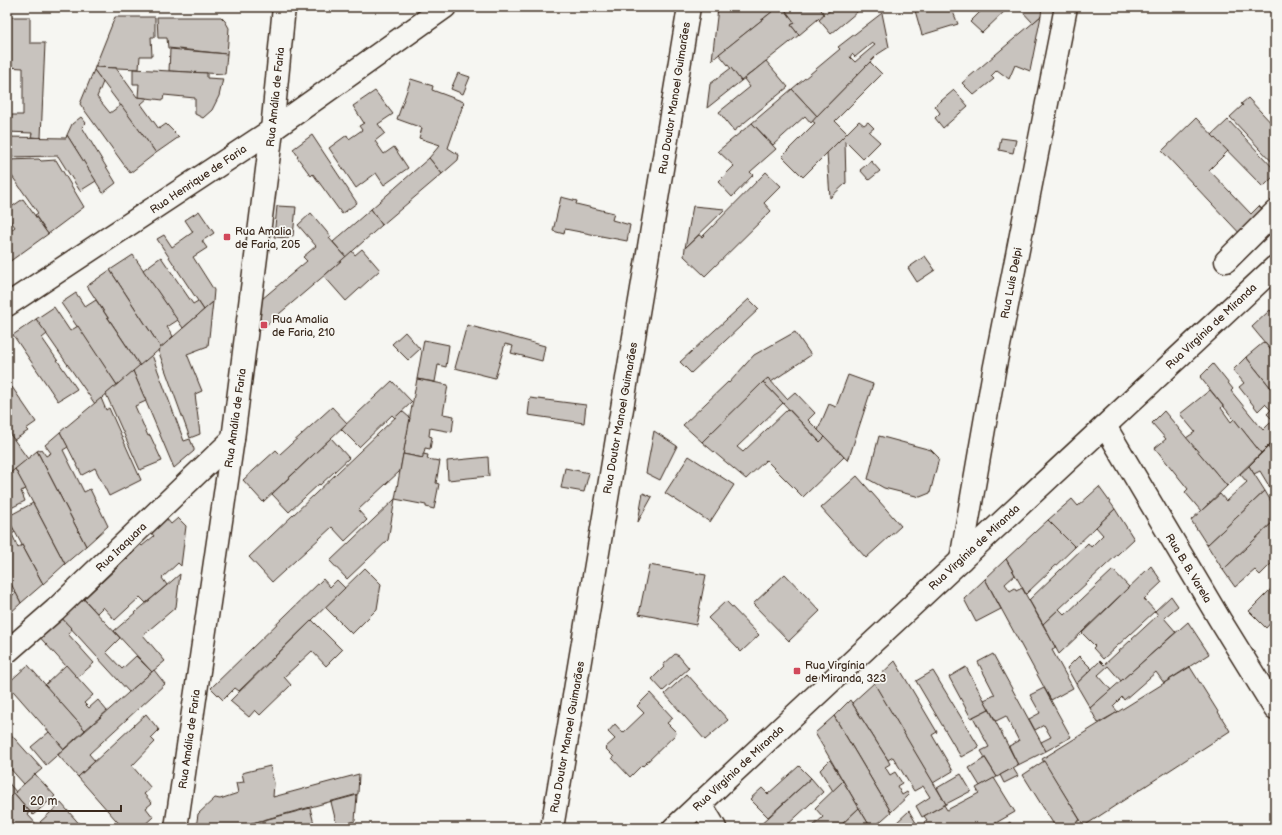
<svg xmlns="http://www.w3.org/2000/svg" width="1282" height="835" font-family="'Balsamiq Sans',sans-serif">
<rect width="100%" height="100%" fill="#f6f6f2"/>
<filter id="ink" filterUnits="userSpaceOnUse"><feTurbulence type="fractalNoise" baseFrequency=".025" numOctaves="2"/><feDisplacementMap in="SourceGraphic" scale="8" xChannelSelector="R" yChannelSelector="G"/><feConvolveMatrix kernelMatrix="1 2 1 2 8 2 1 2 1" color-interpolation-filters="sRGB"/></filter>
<g filter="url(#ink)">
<g fill="#c8c3be" stroke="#3b2a1e" fill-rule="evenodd">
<polygon points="723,7 778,7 712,60 718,8 721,9"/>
<polygon points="778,7 783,7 795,23 791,25 799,35 741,81 719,54"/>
<polygon points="783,7 819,7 824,14 799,35 791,25 795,23"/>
<polygon points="834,7 863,7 831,34 819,20"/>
<polygon points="914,7 951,7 958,24 922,35"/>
<polygon points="985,7 1009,7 982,33 970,22"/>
<polygon points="1022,7 1042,7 1041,16 1033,23 1020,9"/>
<path d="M882,13L889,47L878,54L817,116L792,89L840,49L838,47ZM872,43L875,45L855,62L850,57L852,54L855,57Z"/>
<polygon points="1041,16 1030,71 1015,65 1009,79 997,70 991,76 994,79 974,95 962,83"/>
<polygon points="7,17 30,17 30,43 45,43 41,138 31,137 32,133 7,132 7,115 23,115 23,68 7,67"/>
<polygon points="115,17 155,17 155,37 151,37 152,56 140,56 139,69 95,67"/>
<polygon points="157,17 221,17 225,21 229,28 227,54 168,48 167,38 158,38"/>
<polygon points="170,49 227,54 225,74 169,71"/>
<polygon points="766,61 788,87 734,131 719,112 750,87 744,79"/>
<polygon points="870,62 882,74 835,121 847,133 803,177 782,156 815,123 812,121"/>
<polygon points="95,67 116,68 137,97 148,98 141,104 159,129 166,124 179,137 156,153 94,70"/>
<polygon points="731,68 741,81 707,108 710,84"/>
<polygon points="133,69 207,73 207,78 223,79 219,96 212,110 203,118 195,114 195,98 164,95 163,100 138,97 139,84 133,84"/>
<polygon points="94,70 103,82 97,97 110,113 121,105 156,153 130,173 80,104"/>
<polygon points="458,73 470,77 463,94 451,89"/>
<polygon points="411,79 433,86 432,90 464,102 448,148 459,155 458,160 442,174 429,158 440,145 419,138 422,128 397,119"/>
<rect x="7" y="82" width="3" height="21"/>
<polygon points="792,89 817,116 811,123 805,116 773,145 752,123"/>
<polygon points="954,90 968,106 943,128 935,118 940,113 935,106"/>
<polygon points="375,91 393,114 378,124 385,133 375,141 384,154 394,147 408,168 384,185 376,173 356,188 329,148 347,135 349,139 362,130 359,126 364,123 353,106"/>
<polygon points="1248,98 1275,127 1275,165 1230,117 1243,105 1241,104"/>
<polygon points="81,117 86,123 82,127 116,183 103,193 67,135 72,124"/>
<polygon points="1196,118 1228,151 1209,170 1251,214 1259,206 1267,215 1244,238 1162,151"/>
<polygon points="1228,120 1275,170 1275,175 1263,187 1212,135"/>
<polygon points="859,121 864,125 868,122 874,128 869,132 880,142 863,159 845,141 846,183 830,198 827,153"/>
<polygon points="752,123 776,149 750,172 753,175 732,197 718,182 734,166 718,151"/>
<polygon points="67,135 96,181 80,191 58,156 7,157 7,137 66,138"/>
<polygon points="312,135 357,203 342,214 313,174 311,176 297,157 298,156 293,149"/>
<polygon points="1001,138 1016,140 1013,153 999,150"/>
<polygon points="429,158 442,174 382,225 371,209"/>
<polygon points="39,159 41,161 56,160 84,207 48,234 35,215 38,213 7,169 7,160"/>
<polygon points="871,161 880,171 869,180 860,170"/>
<polygon points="766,172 781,186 764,203 771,211 705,276 684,256 685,248 699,235 702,237"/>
<polygon points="561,197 577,201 576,204 614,213 612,220 630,225 627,241 565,229 564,234 553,231"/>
<polygon points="23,199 48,234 9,262 7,259 7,226 10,231 15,227 7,216 7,210"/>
<polygon points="277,206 296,207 293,236 289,235 288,238 274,237"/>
<polygon points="693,206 725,209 685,248"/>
<polygon points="371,209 382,225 346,257 333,242"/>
<polygon points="199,211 214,233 202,241 207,248 193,257 214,290 213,302 204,310 157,239 164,235 172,247 193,232 185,220"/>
<polygon points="311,213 331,237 329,238 346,257 259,331 262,299 307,261 303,257 316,246 298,225"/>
<polygon points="362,249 380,270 346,301 324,276 352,251 355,255"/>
<polygon points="133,255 178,320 167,327 173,336 161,348 110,270"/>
<polygon points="925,256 935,270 917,282 908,268"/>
<polygon points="161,257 193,304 198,301 204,310 183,328 143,270"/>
<polygon points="110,270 161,348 140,366 87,286"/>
<polygon points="76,293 85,307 96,300 140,366 117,385 61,303"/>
<polygon points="749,299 759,309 691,373 680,362"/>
<polygon points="213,302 208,346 187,354 202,391 195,394 200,434 190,438 158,350"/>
<polygon points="54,307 70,331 78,326 117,385 95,404 36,319"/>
<polygon points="1270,310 1275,316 1275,355 1252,327"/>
<polygon points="36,319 47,334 42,338 77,389 58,401 13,335"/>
<polygon points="467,325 545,346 542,361 511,353 513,346 505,344 495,378 455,368"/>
<polygon points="405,332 420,349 408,360 392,344"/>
<polygon points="795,332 811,355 771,382 768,378 702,442 683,425 728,382 729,383 754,355"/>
<polygon points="424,340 449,345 446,367 438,365 435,382 417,379"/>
<polygon points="1264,342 1275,355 1275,393 1246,357"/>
<polygon points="152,355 184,441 190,439 194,449 194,451 174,468 133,371"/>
<polygon points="1246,357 1275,393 1275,439 1261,453 1200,377 1213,364 1233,389 1231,391 1263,430 1273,420 1267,414 1271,410 1265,404 1258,411 1239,387 1244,383 1233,370"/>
<polygon points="133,371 146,401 135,406 148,436 150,435 162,461 140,470 106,394"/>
<polygon points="848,375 873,384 848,461 818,430 829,404 836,407"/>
<polygon points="768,378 787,399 795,392 815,413 808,420 825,437 820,442 763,382"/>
<polygon points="417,379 448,385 443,414 454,416 452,432 430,428 429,436 432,437 430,449 425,448 423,458 403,454"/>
<polygon points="392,381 412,402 395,418 392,415 359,447 341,429"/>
<polygon points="763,382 783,403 737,447 743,452 788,409 820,442 825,437 844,457 803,497 766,460 746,479 702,442"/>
<polygon points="12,387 36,422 26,429 28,431 14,440 7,430 7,390"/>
<polygon points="1210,390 1223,406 1221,408 1231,422 1234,419 1261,453 1227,486 1186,438 1195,432 1180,414"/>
<polygon points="101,398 106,410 109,408 141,480 109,496 95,468 82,475 60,432"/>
<polygon points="530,398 586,405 584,423 528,415"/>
<polygon points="332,407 347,423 263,502 243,480 276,450 280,454"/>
<polygon points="402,411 410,418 400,471 358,510 367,520 345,541 332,527 272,582 249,557"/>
<polygon points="1164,411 1227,486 1201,511 1185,492 1188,489 1155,448 1166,439 1152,423"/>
<polygon points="7,430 28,459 7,476"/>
<polygon points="654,431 677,446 660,480 646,473"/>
<polygon points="60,432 68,447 63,450 84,492 90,489 108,526 86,546 37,451 41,449 46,456 51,453 45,445"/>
<polygon points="879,436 931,450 939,458 930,493 920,497 884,488 868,479"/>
<polygon points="331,438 349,458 320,485 319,484 289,512 272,494"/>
<polygon points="1275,439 1275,458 1268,447"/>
<polygon points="1268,447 1275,458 1275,496 1260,471 1254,474 1249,466"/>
<polygon points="37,451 86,546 65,564 15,469"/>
<polygon points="403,454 423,458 423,454 428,455 427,459 440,461 436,483 439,484 434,509 426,507 426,505 395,499"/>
<polygon points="689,456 734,485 710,522 665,493"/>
<polygon points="488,457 489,476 448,480 447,461"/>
<polygon points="1249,466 1265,491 1207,545 1191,520 1220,494 1226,501 1247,482 1240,474"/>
<polygon points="565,468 589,473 584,492 561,488"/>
<polygon points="15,469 26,489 21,491 25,501 7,510 7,476"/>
<polygon points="857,476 901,526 866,558 821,508"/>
<polygon points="1099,487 1115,509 1075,547 1048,520 1072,499 1078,506"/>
<polygon points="1265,491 1275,508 1275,520 1223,570 1207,545"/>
<polygon points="643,493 652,497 638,522"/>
<polygon points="395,499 388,540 347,579 330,561"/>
<polygon points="33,503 65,564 43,584 7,517"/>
<polygon points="1115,509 1134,539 1043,624 1029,600 1088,543 1091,547 1103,535 1096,527"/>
<polygon points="7,517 15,532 12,534 18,548 22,545 43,584 21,603 7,576"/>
<polygon points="166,518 171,524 178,518 186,526 181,566 178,563 162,578 167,585 146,603 140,597 115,620 103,607 97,613 84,599 119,566 113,560 121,552 127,559 135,551 129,545 135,539 142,546 154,536 150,531"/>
<polygon points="1048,520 1075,547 1026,594 1006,559"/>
<polygon points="1275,520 1275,560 1260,575 1255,570 1235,587 1223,570"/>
<polygon points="1006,559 1015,575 1005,584 1010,591 1015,588 1016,591 1022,588 1056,648 1052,650 1073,688 1051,700 985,579"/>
<polygon points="649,565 706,575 696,625 639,614"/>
<polygon points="1151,566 1162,582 1144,599 1155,611 1103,659 1093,648 1095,646 1082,633"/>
<polygon points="365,568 381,584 377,609 352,634 325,607"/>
<polygon points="1113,570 1129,587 1059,654 1043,624 1059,609 1065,615"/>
<polygon points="180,574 176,607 143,635 165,661 152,672 114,631"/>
<polygon points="785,574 820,611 789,641 753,604"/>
<polygon points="323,579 330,587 337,580 345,588 239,691 235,688 223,700 211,688"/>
<polygon points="985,579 1001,609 976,622 964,599"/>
<polygon points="1275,585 1275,618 1266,628 1249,611"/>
<polygon points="7,589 11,596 16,593 21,603 7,616"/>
<polygon points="77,592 120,638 106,652 122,669 136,656 152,672 129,692 56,612"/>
<polygon points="1171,596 1178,606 1164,618 1176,632 1121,681 1108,666 1098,675 1111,690 1090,708 1076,684 1100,661 1104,665 1158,615 1155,611"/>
<polygon points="726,601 759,635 741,652 708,618"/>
<polygon points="56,612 72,629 68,634 94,663 77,678 35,632"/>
<polygon points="312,620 342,650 326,666 312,651 284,677 291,685 260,715 255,710 249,717 230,701"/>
<polygon points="1188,622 1209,654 1164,683 1156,672 1124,700 1122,697 1113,706 1118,712 1098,723 1090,708"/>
<polygon points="675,654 679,656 689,668 663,691 652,679 664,667 663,665"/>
<polygon points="993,654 1046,751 1018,765 1009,746 1019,741 1006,716 996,721 984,700 995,695 978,662"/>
<polygon points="1079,656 1092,669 1076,684 1067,668"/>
<polygon points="895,661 937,732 932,735 953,771 933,783 873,682"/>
<polygon points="28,665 85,730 64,749 7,684"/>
<polygon points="66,665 93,695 84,703 89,708 98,700 107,711 85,730 45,685"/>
<polygon points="966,667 989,709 971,718 949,677"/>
<polygon points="1190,667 1230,731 1084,826 1042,759"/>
<polygon points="154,670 165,684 89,754 95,761 78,777 58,755"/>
<polygon points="933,671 979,747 961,757 916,681"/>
<polygon points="687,674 728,720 705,740 665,694"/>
<polygon points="874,683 946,804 922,817 916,806 930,797 923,786 914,791 893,757 888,760 852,703"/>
<polygon points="1044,688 1071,737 1046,751 1041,742 1051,737 1044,725 1035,730 1029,719 1040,713 1030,695"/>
<polygon points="650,693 673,718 667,723 677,733 643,766 642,765 630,777 612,758 614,757 605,748 615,739 608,732 615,724 623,733 644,713 637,706"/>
<polygon points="850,700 888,760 890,764 885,767 890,775 895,772 902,783 897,786 902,795 907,792 909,795 891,812 834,716"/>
<polygon points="989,709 1018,765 997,777 981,751 989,747 973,717"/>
<polygon points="146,714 159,730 151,738 155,742 132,766 151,788 144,794 152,803 146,808 153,817 141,828 123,828 78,777"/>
<polygon points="834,716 891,812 873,828 871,828 859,808 815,733"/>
<polygon points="7,730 42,769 24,784 7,765"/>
<polygon points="49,732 64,749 46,765 31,747"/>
<polygon points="985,758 997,777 980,786 969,768"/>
<polygon points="830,760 843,781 833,791 820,770"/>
<polygon points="1044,761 1080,820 1067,828 1056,828 1023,775"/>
<polygon points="270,766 274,783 273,797 359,774 358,794 234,828 196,828 198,814 215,798 220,799 238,793 236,783 244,782 242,773"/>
<polygon points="799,766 811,778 768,817 750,799 762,788 768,794"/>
<polygon points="1013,768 1018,776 1004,783 1000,775"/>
<polygon points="35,774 55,796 33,815 14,793"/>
<polygon points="961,774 971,791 946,804 937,788"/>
<polygon points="811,778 823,792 784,828 757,828"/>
<polygon points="994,778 1015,812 987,828 927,828 924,822 927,820 924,816 944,805 947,810 979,793 976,788"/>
<polygon points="7,781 16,792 7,800"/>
<polygon points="843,781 859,808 838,828 811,828 823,817 815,808"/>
<polygon points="14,793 30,812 27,814 40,828 7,828 7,800"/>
<polygon points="357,795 355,821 337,826 331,802"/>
<polygon points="61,803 83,828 45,828 40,822"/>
<polygon points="310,808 315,828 234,828"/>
<polygon points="859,808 871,828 838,828"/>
<polygon points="909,811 919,828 896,828 897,826 896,823"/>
<polygon points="1010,822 1013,828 1000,828"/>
</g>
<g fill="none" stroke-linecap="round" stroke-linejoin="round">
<defs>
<g id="minor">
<polyline points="1226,261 1275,212"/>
<polyline points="7,305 272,130 445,7"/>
<polyline points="1105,426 1220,620 1275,709"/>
<polyline points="961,560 994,371 1066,7"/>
<polyline points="7,652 55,610 233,439"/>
<polyline points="700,803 715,828"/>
<polyline points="176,828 233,439 272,130 284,7"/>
<polyline points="552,828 689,7"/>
<polyline points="674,828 1275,267"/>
</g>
</defs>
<use href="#minor" stroke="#3b2a1e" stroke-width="25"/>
<use href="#minor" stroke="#f6f6f2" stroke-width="22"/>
</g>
</g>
<g fill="#d1495b" stroke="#f6f6f2" stroke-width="1.5">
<rect x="223" y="233" width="8" height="8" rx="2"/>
<rect x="260" y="321" width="8" height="8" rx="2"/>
<rect x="793" y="667" width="8" height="8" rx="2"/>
</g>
<g text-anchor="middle" stroke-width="3.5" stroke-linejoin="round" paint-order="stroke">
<g font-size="11" fill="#3b2a1e" stroke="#f6f6f2">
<text transform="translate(275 97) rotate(-84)" y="4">Rua Amália de Faria</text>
<text transform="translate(674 98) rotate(-81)" y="4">Rua Doutor Manoel Guimarães</text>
<text transform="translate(198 179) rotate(-34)" y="4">Rua Henrique de Faria</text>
<text transform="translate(1011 283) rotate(-79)" y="4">Rua Luis Delpi</text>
<text transform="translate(1211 326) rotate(-43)" y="4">Rua Virgínia de Miranda</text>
<text transform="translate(235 418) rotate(-82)" y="4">Rua Amália de Faria</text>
<text transform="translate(620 418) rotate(-80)" y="4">Rua Doutor Manoel Guimarães</text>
<text transform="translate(121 547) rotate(-44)" y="4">Rua Iraquara</text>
<text transform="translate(974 547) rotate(-43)" y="4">Rua Virgínia de Miranda</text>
<text transform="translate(1189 568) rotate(59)" y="4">Rua B. B. Varela</text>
<text transform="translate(567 737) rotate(-80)" y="4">Rua Doutor Manoel Guimarães</text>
<text transform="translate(189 739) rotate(-82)" y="4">Rua Amália de Faria</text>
<text transform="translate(738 768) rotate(-43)" y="4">Rua Virgínia de Miranda</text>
</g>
<g font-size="11" fill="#3b2a1e" stroke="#f6f6f2" text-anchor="start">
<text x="235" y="235">Rua Amalia<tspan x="235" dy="13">de Faria, 205</tspan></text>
<text x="272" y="323">Rua Amalia<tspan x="272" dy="13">de Faria, 210</tspan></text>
<text x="805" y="669">Rua Virgínia<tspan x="805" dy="13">de Miranda, 323</tspan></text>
</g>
</g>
<rect width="1282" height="835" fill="none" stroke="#f6f6f2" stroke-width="24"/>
<rect x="12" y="12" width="1258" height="811" fill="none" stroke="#3b2a1e" stroke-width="1.5" filter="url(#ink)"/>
<path d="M24 805v6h97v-6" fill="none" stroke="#3b2a1e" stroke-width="2"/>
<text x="30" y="805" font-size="12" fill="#3b2a1e" stroke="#f6f6f2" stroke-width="3" paint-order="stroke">20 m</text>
</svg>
